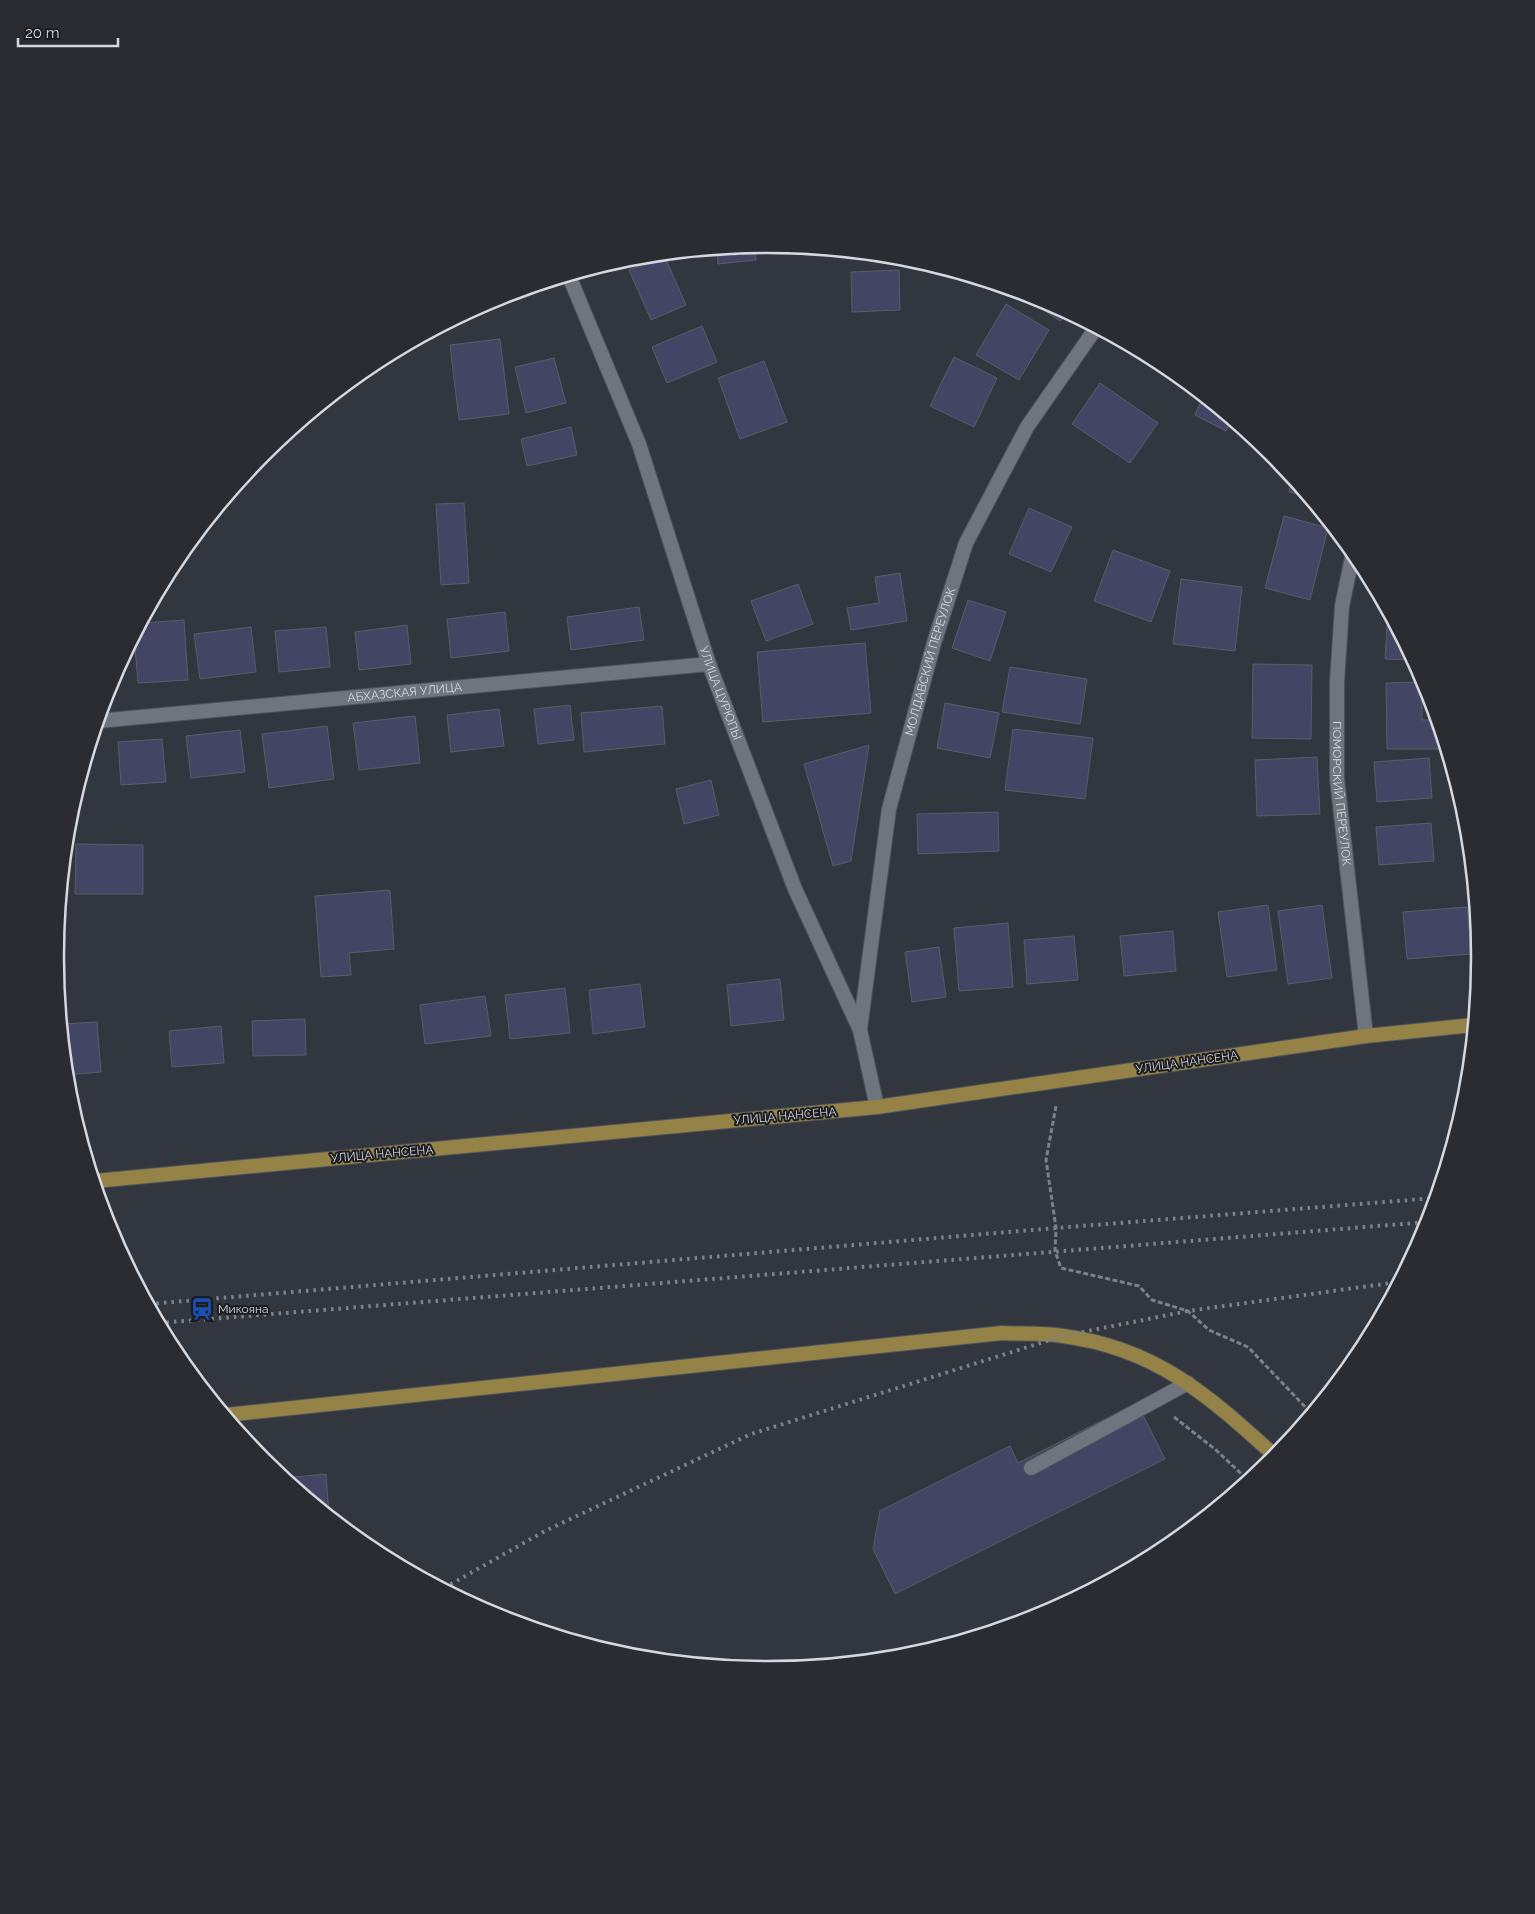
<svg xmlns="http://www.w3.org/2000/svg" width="1535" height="1914" font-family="Raleway,sans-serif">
<rect width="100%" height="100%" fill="#31363f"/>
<g fill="#444565" stroke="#5b5c67">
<polygon points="755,246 756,260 718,264 717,249"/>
<polygon points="843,252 861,254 843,255"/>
<polygon points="664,255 686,305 651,320 629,270"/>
<polygon points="899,270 900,310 852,312 851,272"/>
<polygon points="1015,291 1040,299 1066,313 1060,321"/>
<polygon points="1006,304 1049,330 1019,380 976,355"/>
<polygon points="702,326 717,362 667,383 652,347"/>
<polygon points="500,339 509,414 459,420 450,345"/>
<polygon points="954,357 997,378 974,427 930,406"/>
<polygon points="554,358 566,403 526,413 515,367"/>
<polygon points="764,361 787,422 740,439 718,378"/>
<polygon points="1100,383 1158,423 1130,463 1072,424"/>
<polygon points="1203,397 1231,420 1226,431 1195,415"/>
<polygon points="571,427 577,455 527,466 521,439"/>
<polygon points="1292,478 1306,496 1289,492"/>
<polygon points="464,503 469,583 441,585 436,504"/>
<polygon points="1029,508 1072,527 1051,572 1009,554"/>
<polygon points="1284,516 1328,528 1310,600 1265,588"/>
<polygon points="1113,550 1170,571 1151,622 1094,601"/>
<polygon points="900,573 907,621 851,630 847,608 879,603 875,577"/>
<polygon points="1181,579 1242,587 1235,651 1173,644"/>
<polygon points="798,584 813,624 766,641 751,601"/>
<polygon points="968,600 1006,612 990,661 952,648"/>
<polygon points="639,607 644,640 571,650 567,617"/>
<polygon points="505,612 509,651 451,658 447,619"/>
<polygon points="184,620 188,680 138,683 134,637 142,623"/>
<polygon points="407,625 411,664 359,670 355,632"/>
<polygon points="1387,625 1394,625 1413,660 1385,659"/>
<polygon points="251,627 256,672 200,679 194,634"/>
<polygon points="326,627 330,667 279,672 275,631"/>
<polygon points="865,643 871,713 763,722 757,652"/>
<polygon points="1253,664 1312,665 1311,739 1252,738"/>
<polygon points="1010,667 1087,679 1080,724 1002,712"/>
<polygon points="1422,682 1422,720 1437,720 1442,739 1442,749 1387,749 1386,683"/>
<polygon points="945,703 999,713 990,758 937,748"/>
<polygon points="570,705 574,740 538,744 534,709"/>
<polygon points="662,706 665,744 584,752 581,713"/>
<polygon points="499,709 504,746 451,752 447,715"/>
<polygon points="415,716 420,763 359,770 353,723"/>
<polygon points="327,726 334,779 269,788 262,734"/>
<polygon points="1013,729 1093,738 1085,799 1005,790"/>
<polygon points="240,730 245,772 191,778 186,736"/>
<polygon points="162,739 166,782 121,785 118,742"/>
<polygon points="869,745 851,861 833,866 804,764"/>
<polygon points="1317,757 1320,814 1257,816 1255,760"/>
<polygon points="1429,758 1432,798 1377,802 1374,762"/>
<polygon points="711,780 719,815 684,824 676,789"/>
<polygon points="998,812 999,851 918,854 917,814"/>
<polygon points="1431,823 1434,861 1379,865 1376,827"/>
<polygon points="76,844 143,845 143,894 75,894"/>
<polygon points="390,890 394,949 349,953 351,975 321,977 315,896"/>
<polygon points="1268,905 1277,970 1227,977 1218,912"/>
<polygon points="1322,905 1332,978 1288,984 1278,911"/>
<polygon points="1467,907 1471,954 1407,959 1403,912"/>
<polygon points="1008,923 1013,987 959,991 954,928"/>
<polygon points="1173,931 1176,971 1124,976 1120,936"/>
<polygon points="57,935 63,935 63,975 57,975 55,957"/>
<polygon points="1074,936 1078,980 1027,984 1024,940"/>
<polygon points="939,947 946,997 912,1002 905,952"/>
<polygon points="780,979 784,1020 731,1026 727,985"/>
<polygon points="640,984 645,1027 593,1034 589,990"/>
<polygon points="565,988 570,1033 510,1039 505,995"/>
<polygon points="485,996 491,1036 425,1044 420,1005"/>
<polygon points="305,1019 306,1055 253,1056 252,1021"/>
<polygon points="97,1022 101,1072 67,1075 62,1024"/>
<polygon points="221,1026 224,1063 172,1067 169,1031"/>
<polygon points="1137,1403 1165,1459 895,1594 873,1549 880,1511 1010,1446 1018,1463"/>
<polygon points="326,1474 329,1514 284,1478"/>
</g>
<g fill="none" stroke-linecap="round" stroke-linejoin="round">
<defs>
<polyline id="service" points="1031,1468 1188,1383"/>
<g id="minor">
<path id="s1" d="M569,276L639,444L709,664L795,889L860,1030L877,1107"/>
<path id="s2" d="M1353,553L1342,606L1337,682V779L1366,1036"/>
<path id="s3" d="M98,721L709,664"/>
<path id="s4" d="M860,1029L889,809L934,643L966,543L1027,427L1096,328"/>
</g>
<g id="primary">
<polyline points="95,1181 877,1107 1366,1036 1473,1025"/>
<path d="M226,1415L1002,1333C1022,1334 1043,1333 1063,1336C1156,1348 1209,1396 1275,1456"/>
</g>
</defs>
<use href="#service" stroke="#4e525a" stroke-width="16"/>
<use href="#minor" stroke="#4e525a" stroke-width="16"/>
<use href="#primary" stroke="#4e525a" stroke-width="16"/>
<g stroke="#7c8088" stroke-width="3" stroke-dasharray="5 2.5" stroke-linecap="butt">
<polyline points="1056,1106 1046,1160 1056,1228 1055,1251 1061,1268 1139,1286 1152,1300 1188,1311 1209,1330 1248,1347 1311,1413"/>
<polyline points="1174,1417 1216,1450 1248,1480"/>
</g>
<use href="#service" stroke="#6f757f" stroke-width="14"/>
<use href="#minor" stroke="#6f757f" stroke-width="14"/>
<use href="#primary" stroke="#948247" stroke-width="14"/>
<g stroke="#7f838a" stroke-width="4" stroke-dasharray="2.5 5" stroke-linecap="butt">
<polyline points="149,1304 1056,1228 1435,1198"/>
<polyline points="159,1323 1428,1222"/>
<polyline points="444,1588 545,1531 751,1434 1063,1336 1188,1311 1398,1282"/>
</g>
</g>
<defs>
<symbol id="station-bare" viewBox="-9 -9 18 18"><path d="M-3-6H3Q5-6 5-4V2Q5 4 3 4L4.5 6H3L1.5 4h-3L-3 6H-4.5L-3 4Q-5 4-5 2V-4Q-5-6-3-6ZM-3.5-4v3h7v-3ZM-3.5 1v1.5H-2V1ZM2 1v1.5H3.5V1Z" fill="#1a4fb4" stroke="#1b1d22" stroke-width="2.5" paint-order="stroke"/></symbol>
</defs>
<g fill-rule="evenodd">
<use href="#station-bare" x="186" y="1293" width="32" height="32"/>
</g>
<g text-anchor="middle" stroke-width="4" stroke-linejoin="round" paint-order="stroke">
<g font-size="12" fill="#d5d8de" stroke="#1b1d22">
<text dy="4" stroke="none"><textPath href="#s4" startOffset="375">МОЛДАВСКИЙ ПЕРЕУЛОК</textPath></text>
<text dy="4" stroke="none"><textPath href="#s3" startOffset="308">АБХАЗСКАЯ УЛИЦА</textPath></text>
<text dy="4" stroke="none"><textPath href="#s1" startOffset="444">УЛИЦА ЦУРЮПЫ</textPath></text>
<text dy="4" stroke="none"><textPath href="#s2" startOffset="242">ПОМОРСКИЙ ПЕРЕУЛОК</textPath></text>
<text transform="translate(1187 1062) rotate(-8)" y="4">УЛИЦА НАНСЕНА</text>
<text transform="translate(785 1116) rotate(-5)" y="4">УЛИЦА НАНСЕНА</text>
<text transform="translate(382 1154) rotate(-5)" y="4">УЛИЦА НАНСЕНА</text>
</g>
<g font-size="12" fill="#d5d8de" stroke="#1b1d22" text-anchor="start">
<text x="218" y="1313">Микояна</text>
</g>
</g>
<path d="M0 0H1535V1914H0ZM767 253H768A703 703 0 0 1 1471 956V958A703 703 0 0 1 768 1661H767A703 703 0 0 1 64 958V956A703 703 0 0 1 767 253Z" fill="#2a2c31" fill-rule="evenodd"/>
<path fill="none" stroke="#d5d8de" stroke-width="2.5" d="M767 253H768A703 703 0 0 1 1471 956V958A703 703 0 0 1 768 1661H767A703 703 0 0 1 64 958V956A703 703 0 0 1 767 253Z"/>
<path d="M18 38v8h100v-8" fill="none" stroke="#d5d8de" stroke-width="2.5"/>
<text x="25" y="38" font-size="15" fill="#d5d8de" stroke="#1b1d22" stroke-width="4" paint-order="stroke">20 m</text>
</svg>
